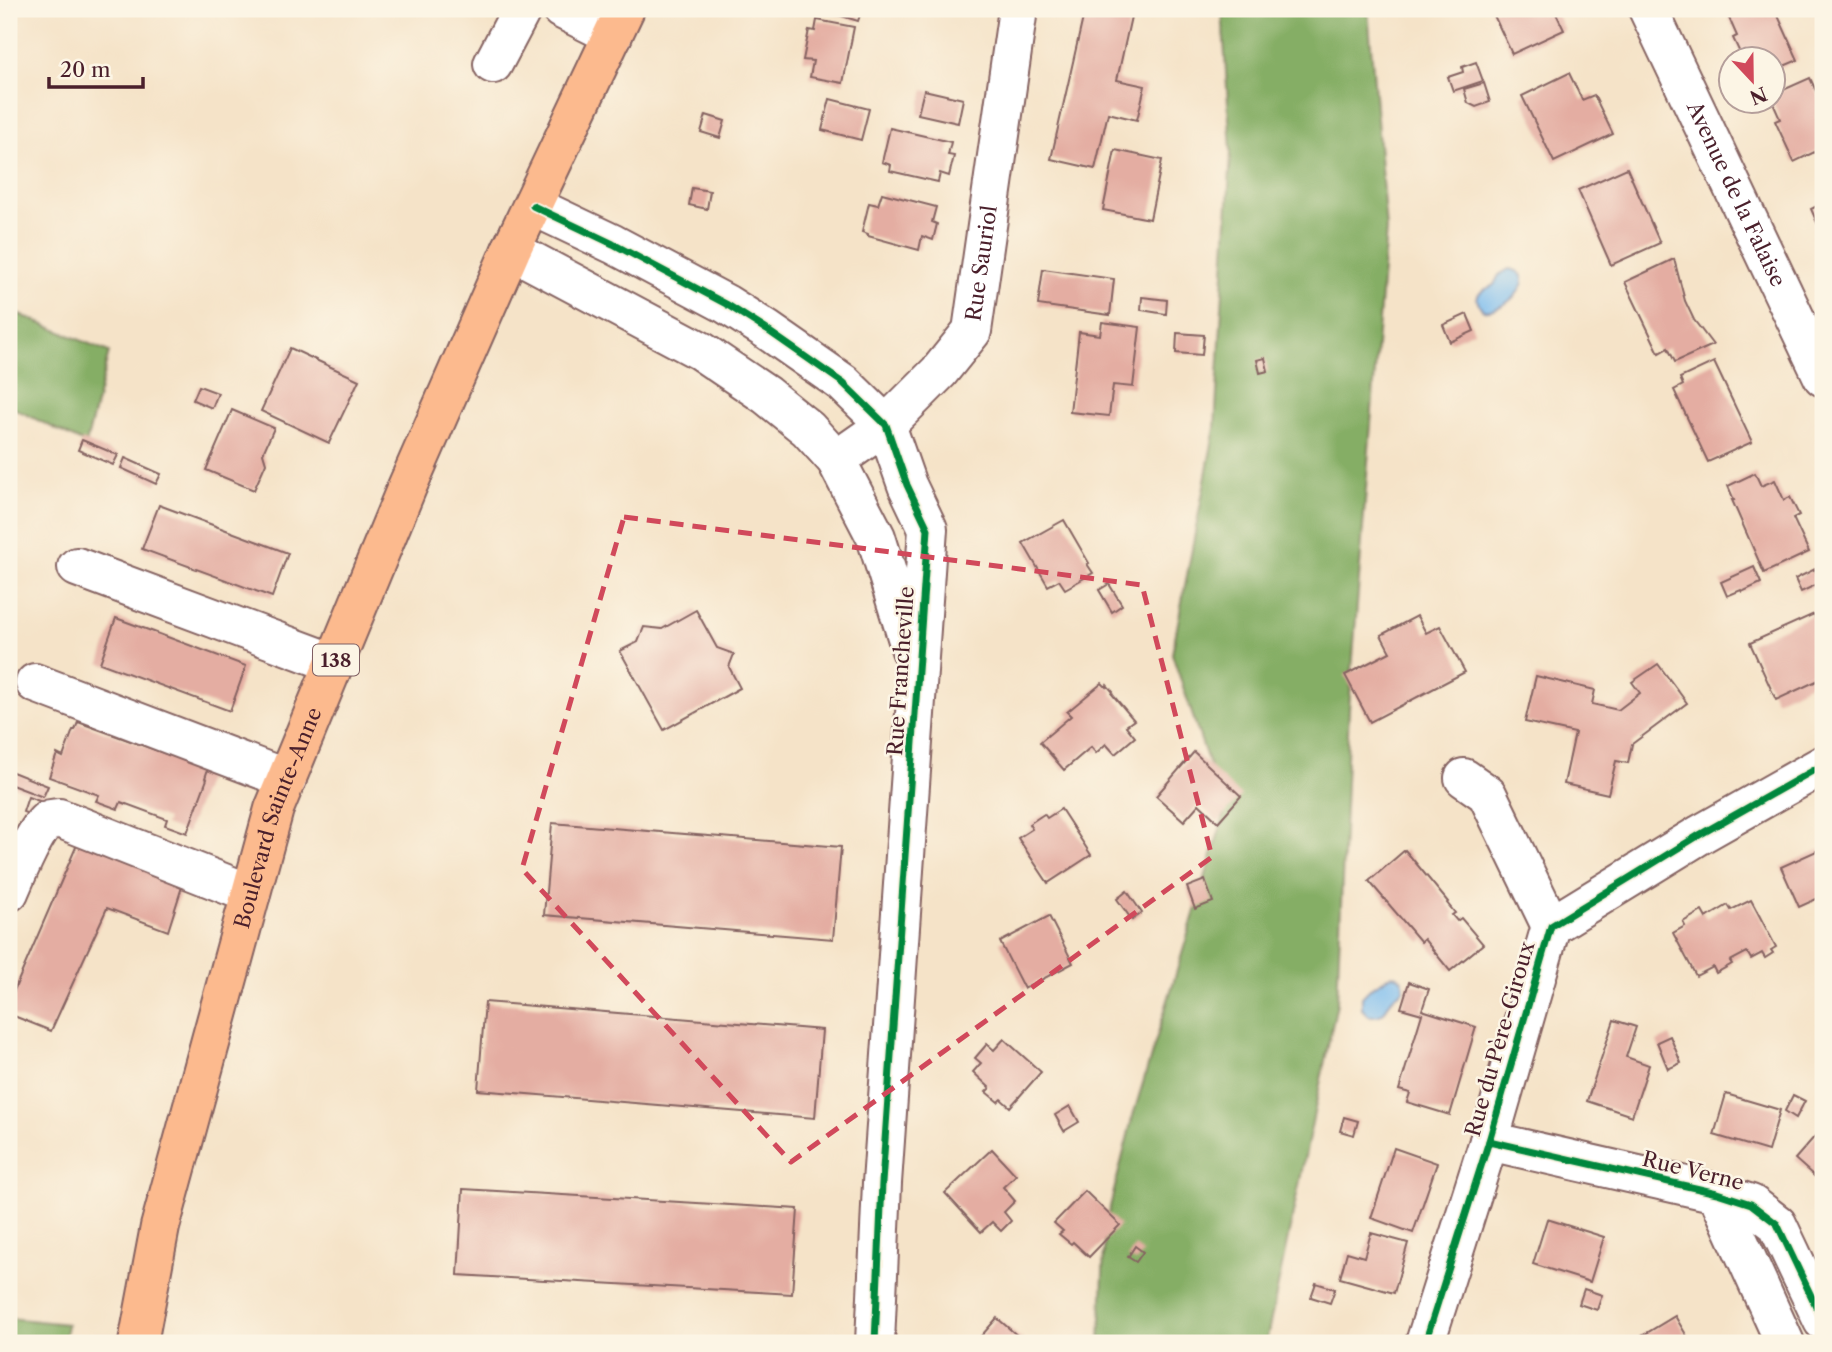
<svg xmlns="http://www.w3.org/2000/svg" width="1832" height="1352" font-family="'Libre Caslon Text',serif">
<rect width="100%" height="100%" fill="#fcf5e5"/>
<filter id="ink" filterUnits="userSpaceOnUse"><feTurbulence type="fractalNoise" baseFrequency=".0143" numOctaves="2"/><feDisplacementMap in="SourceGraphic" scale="14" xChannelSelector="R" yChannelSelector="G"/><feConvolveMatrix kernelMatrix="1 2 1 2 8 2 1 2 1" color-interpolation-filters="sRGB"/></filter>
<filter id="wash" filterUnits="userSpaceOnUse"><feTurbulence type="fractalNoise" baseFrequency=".00686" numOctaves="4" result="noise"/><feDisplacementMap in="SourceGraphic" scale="28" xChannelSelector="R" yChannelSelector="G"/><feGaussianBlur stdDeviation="1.57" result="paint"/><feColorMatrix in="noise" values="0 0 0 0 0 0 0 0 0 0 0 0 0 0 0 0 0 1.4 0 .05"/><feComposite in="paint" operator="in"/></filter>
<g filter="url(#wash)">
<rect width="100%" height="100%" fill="#f5e3c8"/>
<g fill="#85ae65" stroke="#686648" stroke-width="2">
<polygon points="1222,9 1368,9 1386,229 1349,709 1337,1003 1266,1343 1100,1343 1105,1227 1132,1119 1225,812 1172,654 1215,428 1231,151"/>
<polygon points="9,310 109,352 86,444 9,406"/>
<polygon points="9,1318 67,1324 64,1343 9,1343"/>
</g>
<g fill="#79bbef" stroke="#626d8d" stroke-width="2">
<path d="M1509,269C1544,274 1505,314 1483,310C1470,295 1481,291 1494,285L1499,275Z"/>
<path d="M1392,975C1401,975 1405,982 1403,990C1400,993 1396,995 1393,998C1383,1008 1389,1017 1369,1016L1362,1009V997L1371,988Z"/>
</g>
<g id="blocks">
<g fill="#e4ada2">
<polygon points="819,9 862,9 858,21"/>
<polygon points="1085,9 1119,9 1132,12 1117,80 1145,86 1137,120 1108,113 1095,169 1051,159"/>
<polygon points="1491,9 1554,9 1564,30 1512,54"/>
<polygon points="1725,9 1775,9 1798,60 1772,71 1772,60 1748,60 1744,51 1740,53 1733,38 1737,36"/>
<polygon points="817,20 854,27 843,83 810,77 813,61 803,60 809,30 815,31"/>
<polygon points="1476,62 1483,81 1453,91 1448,77 1463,72 1462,67"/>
<polygon points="1569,73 1582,100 1594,95 1613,134 1554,162 1522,96"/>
<polygon points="1810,78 1823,106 1823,148 1794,162 1775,121 1780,119 1772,101 1772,95"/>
<polygon points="1484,83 1490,102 1476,107 1468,103 1464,89"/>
<polygon points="924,90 963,99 958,123 918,114"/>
<polygon points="830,99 869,109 861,140 822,130"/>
<polygon points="706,115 725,121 720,138 701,132"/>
<polygon points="890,128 951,142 948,155 954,156 949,176 940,173 938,182 890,171 891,165 882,162"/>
<polygon points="1115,150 1162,160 1150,219 1103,210"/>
<polygon points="1627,168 1660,243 1611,265 1578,190"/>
<polygon points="692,188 710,191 707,209 689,205"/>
<polygon points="882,193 936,207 932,222 937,224 933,240 922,236 919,250 868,236 868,234 862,232 869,203 878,205"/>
<polygon points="1823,203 1823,236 1811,209"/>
<polygon points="1674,259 1685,301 1694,320 1713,345 1675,362 1668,348 1659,353 1625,282"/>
<polygon points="1043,269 1114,279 1110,315 1038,305"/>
<polygon points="1142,297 1167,300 1166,314 1141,310"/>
<polygon points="1467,314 1474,331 1450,342 1443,325"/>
<polygon points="1102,322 1140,327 1133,387 1113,385 1109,416 1070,412 1079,332 1100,335"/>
<polygon points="1177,333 1204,335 1202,355 1176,353"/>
<polygon points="290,348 359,380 329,443 261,411"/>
<polygon points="1265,358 1268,371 1260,373 1257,360"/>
<polygon points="1714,362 1752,442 1708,462 1674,390 1683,385 1680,378"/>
<polygon points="199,386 218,393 212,408 193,400"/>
<polygon points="232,410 274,428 263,453 266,463 254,490 206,470"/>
<polygon points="82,440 118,455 113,465 78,450"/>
<polygon points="125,458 161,474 156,484 121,468"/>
<polygon points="1755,473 1761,486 1775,480 1784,500 1790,497 1799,515 1793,518 1809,552 1764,573 1732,500 1734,500 1728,486"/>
<polygon points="159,505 288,553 272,597 142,549"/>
<polygon points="1064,520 1089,563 1087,564 1093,573 1065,589 1059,580 1048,586 1023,543"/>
<polygon points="1754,567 1761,583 1742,592 1741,590 1727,596 1721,582"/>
<polygon points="1815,569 1822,582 1801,592 1795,579"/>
<polygon points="1109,584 1122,605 1112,612 1099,590"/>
<polygon points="696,610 717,648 734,654 729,667 740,688 664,730 620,651 638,642 644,627 662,629"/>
<polygon points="1814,614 1820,628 1823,627 1823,678 1776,700 1750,643"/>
<polygon points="1417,616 1426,633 1440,626 1465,672 1370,722 1345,675 1390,652 1381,635"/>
<polygon points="116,618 246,666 230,711 100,663"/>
<polygon points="1658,664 1687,703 1632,744 1628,763 1616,761 1608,794 1564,784 1575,733 1525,722 1536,676 1595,690 1592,704 1618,710 1640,693 1632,682"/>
<polygon points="1102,683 1106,687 1107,685 1113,692 1112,694 1134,720 1126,726 1135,737 1115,754 1106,744 1096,753 1091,747 1064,770 1040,742 1071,716 1067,712"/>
<polygon points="78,722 208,769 205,778 207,779 187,833 165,825 167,819 121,802 118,809 96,801 99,795 49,777 57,754 63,757 73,730 75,730"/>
<polygon points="1194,752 1241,796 1218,822 1199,804 1184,821 1156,796"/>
<polygon points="10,771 48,786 43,797 9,784"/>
<polygon points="28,797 48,804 42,819 23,812"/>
<polygon points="1061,809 1091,855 1048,883 1018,838 1032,829 1029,824 1044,814 1047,818"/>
<polygon points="552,823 841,847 833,939 544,915"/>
<polygon points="82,833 186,874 168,931 107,908 51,1031 9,1014 9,1002"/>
<polygon points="1823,848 1823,896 1799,907 1781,867"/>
<polygon points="1405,850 1448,902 1447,903 1455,913 1452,915 1457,921 1461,918 1483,944 1450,971 1424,939 1421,942 1369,881"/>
<polygon points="1205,880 1213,902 1195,909 1187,887"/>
<polygon points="1127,891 1142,913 1132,920 1117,899"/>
<polygon points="1751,900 1776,947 1771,950 1773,953 1765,958 1762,953 1751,959 1747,952 1730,961 1732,964 1716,973 1713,967 1696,976 1673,933 1685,926 1683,922 1702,911 1706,918 1728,905 1731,910"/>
<polygon points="1049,916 1073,963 1024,989 1000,942"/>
<polygon points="1409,982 1429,989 1422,1010 1476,1027 1450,1115 1407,1102 1410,1093 1399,1090 1422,1014 1401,1008"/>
<polygon points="485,1002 822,1030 815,1118 478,1090"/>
<polygon points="1614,1020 1636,1027 1626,1057 1649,1065 1632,1116 1587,1101"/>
<polygon points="1670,1036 1681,1063 1668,1069 1657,1042"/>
<polygon points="1004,1039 1041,1072 1010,1107 1001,1099 998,1102 986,1092 990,1088 973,1072 981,1063 975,1058 987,1044 994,1050"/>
<polygon points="1726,1094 1780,1110 1768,1151 1714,1135"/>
<polygon points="1793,1095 1805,1101 1796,1118 1785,1111"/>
<polygon points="1070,1106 1079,1122 1064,1131 1055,1115"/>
<polygon points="1344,1117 1358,1121 1354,1135 1340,1131"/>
<polygon points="1823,1127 1823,1184 1795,1159"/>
<polygon points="1394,1148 1437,1163 1413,1233 1371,1218"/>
<polygon points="992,1149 1016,1175 1003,1187 1015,1201 1004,1212 1011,1221 1001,1231 992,1222 981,1232 945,1193"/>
<polygon points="463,1189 798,1209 792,1294 458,1275"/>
<polygon points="1085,1191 1120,1225 1089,1257 1073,1242 1071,1244 1059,1234 1063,1231 1054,1223"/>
<polygon points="1547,1219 1604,1237 1590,1282 1533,1264"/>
<polygon points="1371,1233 1408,1243 1394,1293 1340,1278 1347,1252 1364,1257"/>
<polygon points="1135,1246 1143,1252 1136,1262 1128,1257"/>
<polygon points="1316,1283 1335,1289 1330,1303 1311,1297"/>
<polygon points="1584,1289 1602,1295 1597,1310 1579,1304"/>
<polygon points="1675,1316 1691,1343 1639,1343 1637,1339"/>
<polygon points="997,1318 1026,1343 975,1343"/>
</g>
</g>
</g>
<g filter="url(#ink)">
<use href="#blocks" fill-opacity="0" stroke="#866462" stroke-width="2"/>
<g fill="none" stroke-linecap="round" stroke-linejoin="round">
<defs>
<g id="minor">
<polyline points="561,9 613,35"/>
<path id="s1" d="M1648,9L1823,377"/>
<polyline points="493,64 522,9"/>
<polyline points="533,206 613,244 726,304 767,330 843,383 886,425 907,485 928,529 882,1183 875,1343"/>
<polyline points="511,250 701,351 766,395 808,429 836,460 876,537 911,650"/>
<path id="s2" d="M836,460L886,425L939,372L972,331L1018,9"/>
<polyline points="77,567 334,663"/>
<polyline points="35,683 287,779"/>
<polyline points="1464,778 1487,794 1551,926"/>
<path d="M9,892C15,878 36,827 48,820C52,818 54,819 59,818L251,894"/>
<polyline points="1489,1141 1717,1193 1751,1204 1777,1224 1823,1321"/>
<polyline points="1717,1193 1785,1343"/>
<polyline points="1425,1343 1489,1141 1551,926 1701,834 1823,765"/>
</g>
<g id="major">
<path id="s3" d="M138,1343L160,1227L274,809L407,487L511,250L625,9"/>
</g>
</defs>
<use href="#minor" stroke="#866462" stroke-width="42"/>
<use href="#major" stroke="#866462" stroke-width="42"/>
<use href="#minor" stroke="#fff" stroke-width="38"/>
<use href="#major" stroke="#fcba8e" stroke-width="38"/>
<defs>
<g id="cycleway">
<polyline points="533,206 613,244 726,304 767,330 843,383 886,425 907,485 928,529 882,1183 875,1343"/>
<polyline points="1489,1141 1717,1193 1751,1204 1777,1224 1823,1321"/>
<polyline points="1425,1343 1489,1141 1551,926 1701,834 1823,765"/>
</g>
</defs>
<use href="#cycleway" stroke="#fcf5e5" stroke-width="11"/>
<use href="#cycleway" stroke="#00873e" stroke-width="7"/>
</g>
</g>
<path fill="none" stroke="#d1495b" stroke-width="5" stroke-dasharray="14 9" stroke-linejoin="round" d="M624,517L1142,585L1212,857L791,1162L522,869Z"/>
<g text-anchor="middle" stroke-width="5" stroke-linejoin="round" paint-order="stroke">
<rect fill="#fcf5e5" stroke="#7f5f63" stroke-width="2" x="313" y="644.5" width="46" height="31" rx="5"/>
<g font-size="19" font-weight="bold" fill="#4a1f2b">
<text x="336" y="667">138</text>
</g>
<g font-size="21" fill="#4a1f2b" stroke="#fcf5e5">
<text dy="7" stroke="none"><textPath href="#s1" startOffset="205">Avenue de la Falaise</textPath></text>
<text dy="7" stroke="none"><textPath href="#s2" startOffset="257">Rue Sauriol</textPath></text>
<text transform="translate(901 671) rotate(-86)" y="7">Rue Francheville</text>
<text dy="7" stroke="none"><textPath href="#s3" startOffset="544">Boulevard Sainte-Anne</textPath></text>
<text transform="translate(1500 1039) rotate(-74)" y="7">Rue du Père-Giroux</text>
<text transform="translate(1693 1171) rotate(14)" y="7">Rue Verne</text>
</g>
</g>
<rect width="1832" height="1352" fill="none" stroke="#fcf5e5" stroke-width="35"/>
<g transform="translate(1752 80) rotate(158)"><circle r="33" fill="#fcf5e5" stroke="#b59f9b" stroke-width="2"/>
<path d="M0-5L12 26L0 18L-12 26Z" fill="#d1495b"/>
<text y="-10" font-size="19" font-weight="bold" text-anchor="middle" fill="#4a1f2b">N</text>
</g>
<path d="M49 77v10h94v-10" fill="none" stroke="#4a1f2b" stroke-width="3.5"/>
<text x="60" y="77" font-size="21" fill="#4a1f2b" stroke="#fcf5e5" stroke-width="5" paint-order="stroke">20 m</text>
</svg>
